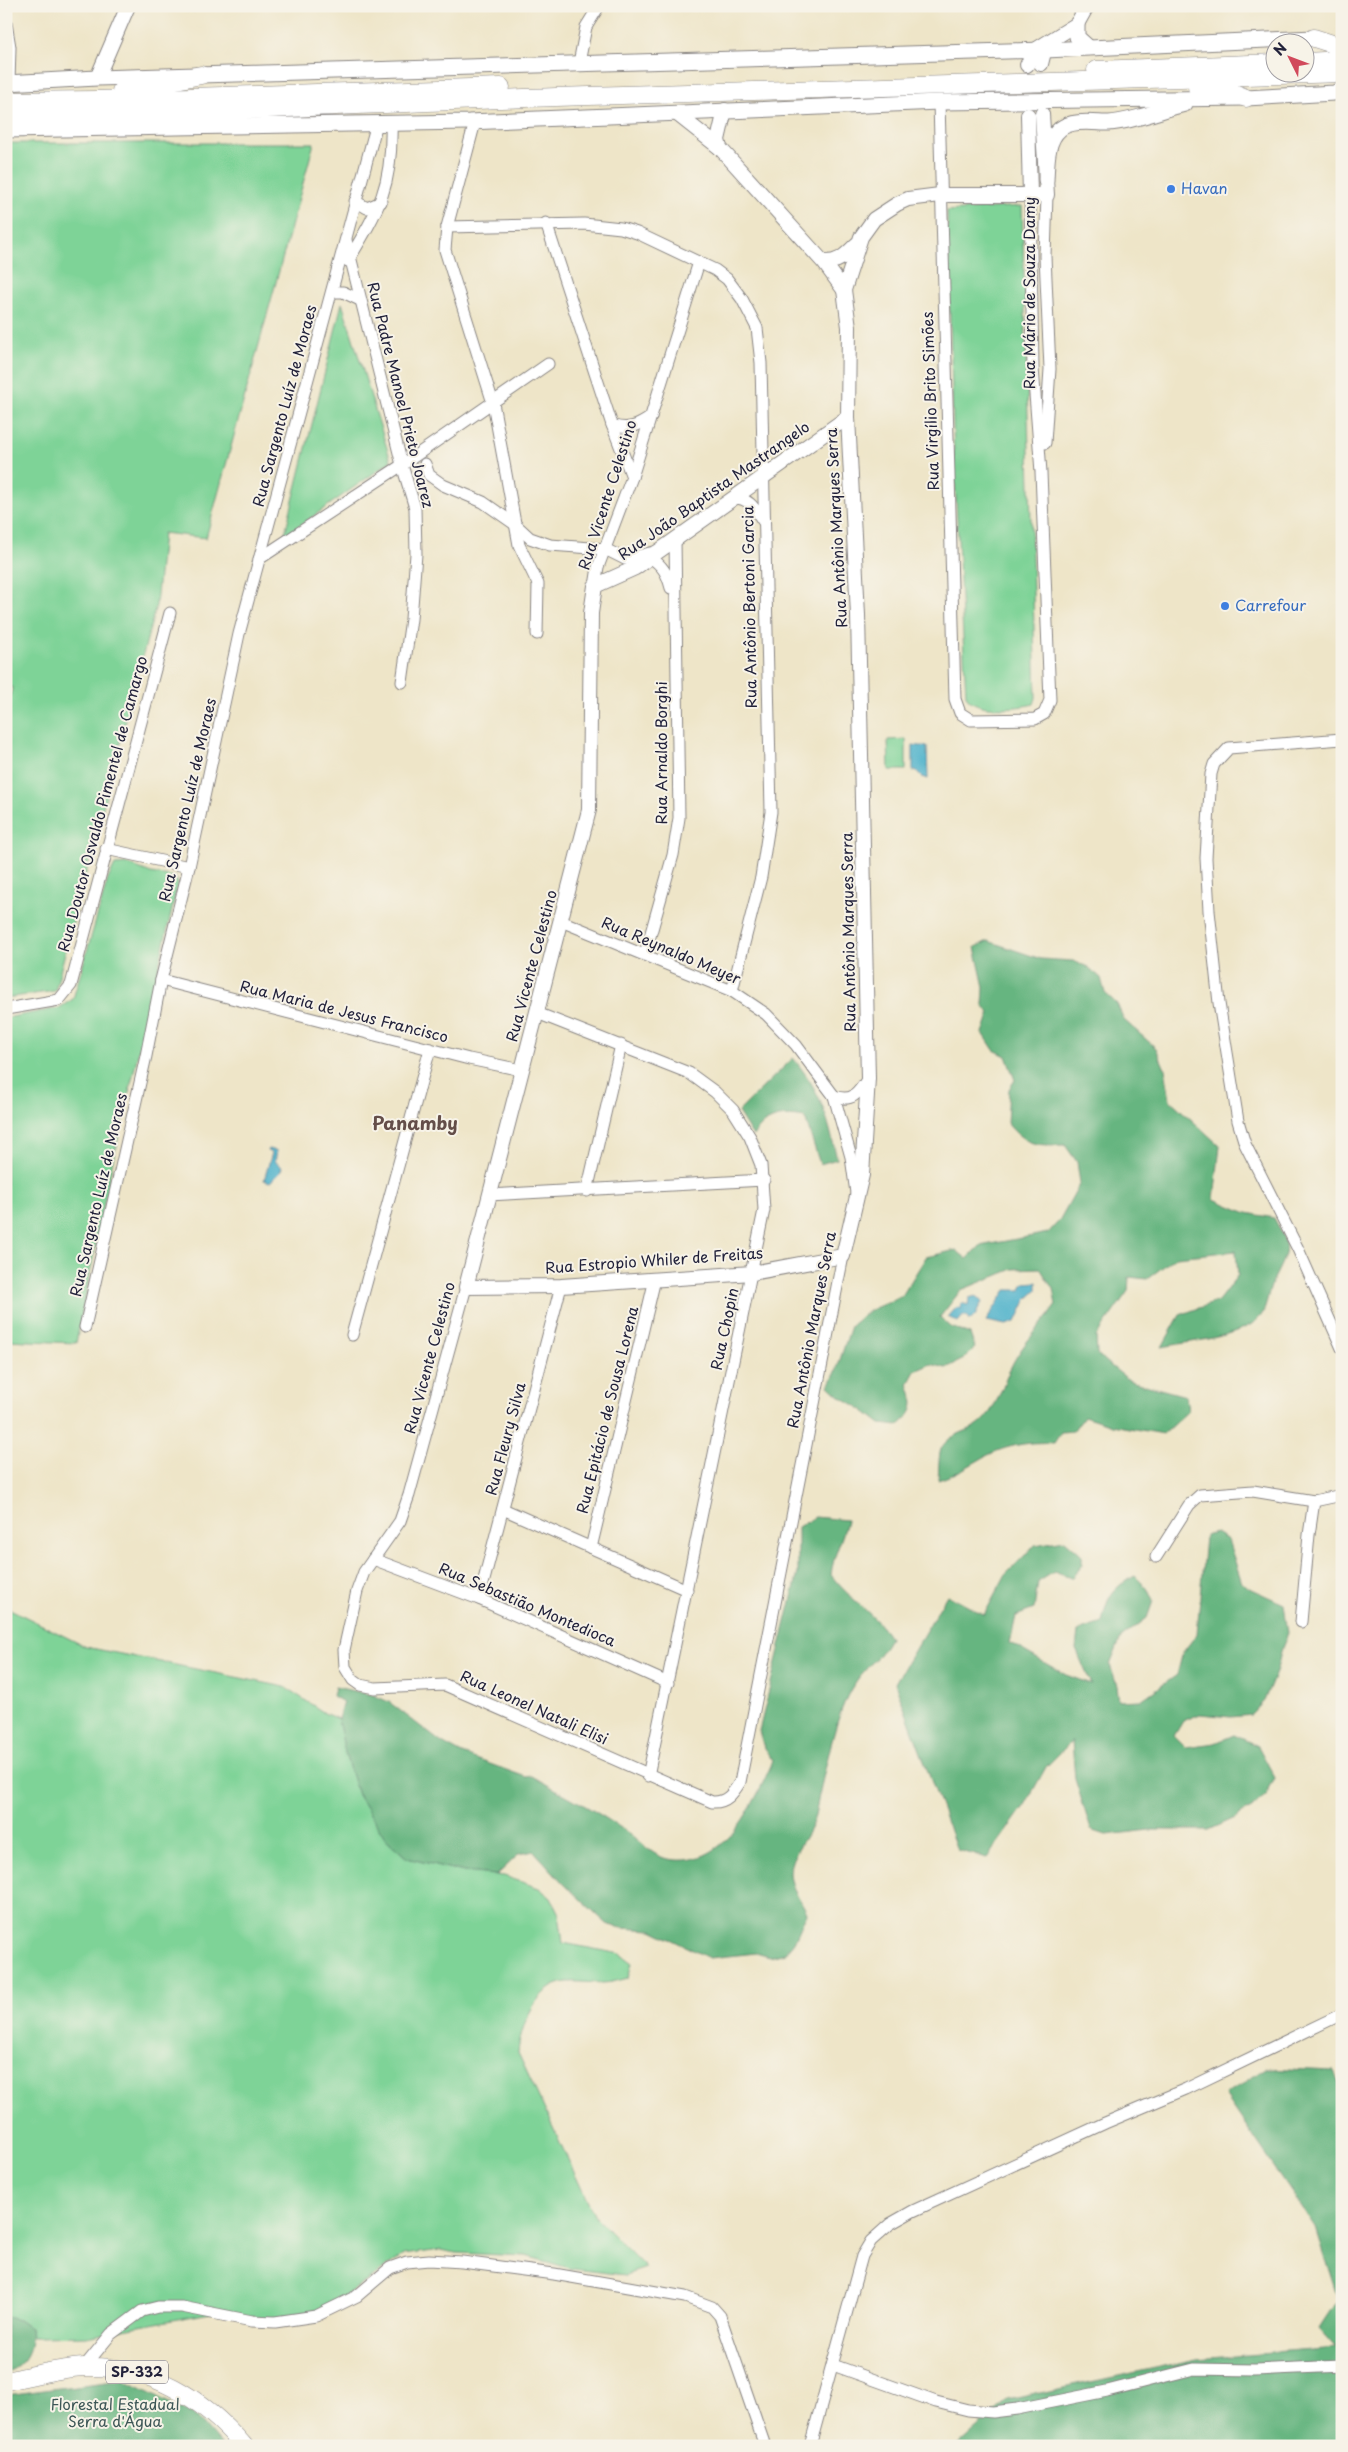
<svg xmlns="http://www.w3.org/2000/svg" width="1348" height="2452" font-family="'Playpen Sans',sans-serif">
<rect width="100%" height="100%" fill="#f7f3e8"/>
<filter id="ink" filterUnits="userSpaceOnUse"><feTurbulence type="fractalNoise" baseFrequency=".02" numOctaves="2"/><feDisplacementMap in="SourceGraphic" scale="10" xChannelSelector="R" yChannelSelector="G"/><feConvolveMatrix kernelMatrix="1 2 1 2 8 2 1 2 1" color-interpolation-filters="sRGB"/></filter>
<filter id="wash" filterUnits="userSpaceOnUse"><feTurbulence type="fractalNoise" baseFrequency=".0096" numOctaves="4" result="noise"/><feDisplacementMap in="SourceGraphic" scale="20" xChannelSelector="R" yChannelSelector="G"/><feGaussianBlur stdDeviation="1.12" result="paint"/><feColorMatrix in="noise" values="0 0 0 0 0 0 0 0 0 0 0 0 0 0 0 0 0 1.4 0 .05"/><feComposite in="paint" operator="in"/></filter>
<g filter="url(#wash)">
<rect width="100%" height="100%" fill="#eee5c8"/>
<g fill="#7ed397" stroke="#507a69">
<polygon points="6,143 314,143 206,538 163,533 156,605 55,991 6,998 6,706 13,687 6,688"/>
<path d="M1022,206L1036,698L1034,704C1018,708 973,713 966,695L954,460L947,211Z"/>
<polygon points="342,303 391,461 284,537"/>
<polygon points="906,739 906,770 889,770 888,740"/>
<polygon points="128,864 151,873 175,877 178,884 113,1160 76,1343 6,1340 6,1018 59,1008 73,999 108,879 115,865"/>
<path d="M6,1607L86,1647L285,1687L326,1714L338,1719L346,1757L358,1795L386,1839L407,1858L464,1872L504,1876L539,1888L551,1898L559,1914L563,1943L620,1954L632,1963L628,1978C620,1980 611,1983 602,1983C590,1983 578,1981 567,1982C536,1985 520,2027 518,2053L595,2217L646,2268L625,2275L573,2269L526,2256L456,2253L440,2250L404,2255L328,2308L256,2323L226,2310L86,2336L38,2337H32L31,2329L18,2320L6,2317Z"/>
</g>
<g fill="#66b580" stroke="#446c5e">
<path d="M988,941L1041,959L1073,961L1088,967L1101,978L1105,993L1117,1004L1124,1020L1156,1048L1165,1069L1170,1100L1220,1146L1214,1199L1247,1213L1274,1218C1291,1250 1288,1250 1273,1281C1268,1291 1267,1309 1260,1317C1243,1337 1187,1342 1162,1347L1180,1315L1218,1301L1238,1275L1236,1251L1176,1257L1147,1279L1129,1277L1128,1291L1096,1337L1097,1355L1130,1381L1186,1396L1188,1411L1163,1434L1112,1425L1084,1416L1073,1431L1061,1432L1054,1443C1028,1441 1002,1446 979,1460C965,1468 954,1475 938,1480C939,1472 938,1454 942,1447C952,1432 968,1433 980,1423C1001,1405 1003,1378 1017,1356C1028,1338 1044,1323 1056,1305L1053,1289L1040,1268L1013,1269L961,1290L940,1317L951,1327L970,1334L975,1348L964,1359L946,1368L931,1364L915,1371L908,1384C916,1406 915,1411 898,1426L881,1424L863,1410L841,1397L829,1386L836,1372L851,1326L868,1311L902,1296L926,1257L956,1250L967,1259L980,1246L1048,1233L1059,1221L1080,1183L1077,1162L1065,1145C1037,1145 1027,1147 1007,1123L1009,1089L1015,1080L1006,1056L994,1050L983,1033L990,1013L983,1005L984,987L975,947Z"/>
<path d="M793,1058C822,1093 827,1116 837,1159L820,1164L805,1118C783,1114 765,1116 753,1136L738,1112Z"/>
<path d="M815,1517L847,1520C843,1539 833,1555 831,1575C848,1598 874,1613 890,1638C879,1659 864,1668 853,1686C837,1710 827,1762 820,1791C817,1802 817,1813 812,1824C806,1840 790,1855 790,1872C790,1888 801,1899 807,1913L794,1942L785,1953L770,1957L756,1953L709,1958L652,1930L621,1928L607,1924L564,1884L534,1851L519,1854L497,1875L464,1872L407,1858L386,1839L358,1795L346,1757L338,1719L343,1702L333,1696L335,1687L373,1695L389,1702L442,1743L462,1754L526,1777L532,1776C563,1794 595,1810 624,1830C636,1838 651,1854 664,1858C725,1873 753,1805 773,1761L764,1748L759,1731L798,1573V1527Z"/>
<path d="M1216,1533L1228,1540L1242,1583L1251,1589L1284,1604L1288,1633L1282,1648L1277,1669L1264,1701L1251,1715L1231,1717L1200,1714L1183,1721L1174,1736L1185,1747L1215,1743L1234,1735L1258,1746L1275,1778L1266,1796L1255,1805L1235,1818L1209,1830H1150L1106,1835L1091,1830L1075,1779L1072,1741L1046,1767L1025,1805L987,1858L957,1850L895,1683L947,1595L984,1615L1006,1574L1035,1545L1065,1540L1080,1553L1083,1565L1071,1578L1054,1572L1038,1582L1034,1609L1016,1616L1010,1643L1066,1675L1091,1684L1076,1649L1078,1631L1102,1623C1107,1598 1111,1588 1135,1576L1147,1588L1153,1601L1147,1618L1121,1638L1110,1665L1117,1686L1119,1701L1141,1700L1177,1675L1183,1652L1197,1634L1205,1536Z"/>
<polygon points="1266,2068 1333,2071 1342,2092 1342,2446 957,2446 1008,2400 1197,2359 1337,2348 1319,2328 1338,2299 1315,2227 1225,2095"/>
<path d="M6,2317L18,2320L31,2329C33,2347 26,2366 6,2372Z"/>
<polygon points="122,2380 196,2416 222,2446 6,2446 6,2395"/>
</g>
<g fill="#4bb1ca" stroke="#366a82">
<polygon points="913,745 927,747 928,779 922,777 916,770 913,771"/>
<polygon points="268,1149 277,1151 275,1161 282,1167 280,1173 270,1182 264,1180 272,1153 267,1151"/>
<polygon points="1037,1282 1037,1290 1027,1299 1016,1322 1006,1325 986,1321 1006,1290 1021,1290 1024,1283"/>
<polygon points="976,1296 982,1302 975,1316 969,1320 967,1316 963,1316 958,1322 948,1317 957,1307 961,1309 961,1303 968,1305 969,1298"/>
</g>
</g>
<g filter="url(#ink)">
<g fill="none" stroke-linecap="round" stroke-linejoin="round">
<defs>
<g id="minor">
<polyline points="6,23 10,47 9,83"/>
<polyline points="579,63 586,27 599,6"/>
<polyline points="939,102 955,699 960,713 971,720 1035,719 1044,714 1050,700 1041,472 1033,368 1030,195"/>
<polyline points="475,122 447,227 445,250 493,403 519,545 538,584 537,634"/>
<polyline points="355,201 367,208 381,202"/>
<polyline points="546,223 612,425 632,477"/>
<polyline points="447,227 584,224 621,228 637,233 715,270 727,279 742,299 757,328 761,363 771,812 761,877 732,991"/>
<polyline points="346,240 402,465 415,508 416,554 411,619 402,682"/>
<path d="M348,261C379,209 393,186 391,123"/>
<polyline points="332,292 343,292 360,300"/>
<path d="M612,425C628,431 638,426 651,417"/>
<polyline points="1045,443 1050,369 1045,256 1047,195"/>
<polyline points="425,464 429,475 443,485 483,502 516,525 530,538 550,545 605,549 625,559 654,552"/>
<path d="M734,498C750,498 755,509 763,521"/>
<path d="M650,557C663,566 667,573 671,588"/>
<polyline points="259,559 402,465 548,364"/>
<polyline points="595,586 598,567 632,477 699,262"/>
<polyline points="1342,739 1229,748 1214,764 1211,774 1206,858 1209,911 1219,1003 1238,1121 1245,1144 1298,1249 1342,1348"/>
<polyline points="106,849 189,867"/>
<polyline points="561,921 732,991 766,1014 796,1045 834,1096 851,1157 856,1193"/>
<polyline points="645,954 673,855 679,818 675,540"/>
<polyline points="161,980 469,1059 521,1070"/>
<polyline points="6,1009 59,1000 71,985 170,613"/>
<polyline points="537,1013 689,1073 715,1092 733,1110 750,1137 761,1165 764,1210 648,1776"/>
<path d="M834,1096C853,1103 859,1092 868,1078"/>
<polyline points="587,1191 621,1045"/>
<polyline points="489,1195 764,1180"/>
<path d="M466,1287L409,1495L400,1521L364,1572L357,1591L344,1650L345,1667L353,1680L360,1685L375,1688L445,1685L712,1802C727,1803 733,1793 740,1782L843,1256"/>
<polyline points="85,1327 146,1056 161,980 189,867 239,634 377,123"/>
<polyline points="352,1335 430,1049"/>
<polyline points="503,1509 687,1590"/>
<polyline points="591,1548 655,1279"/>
<polyline points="1156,1557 1189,1505 1200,1495 1253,1491 1314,1501 1342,1495"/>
<polyline points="373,1559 479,1599 668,1683"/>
<polyline points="479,1599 561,1286"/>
<polyline points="1301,1622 1309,1535 1314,1501"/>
<polyline points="833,2365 936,2402 968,2410 993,2412 1017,2409 1107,2391 1194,2369 1255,2370 1342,2366"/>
<polyline points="84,2367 111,2334 142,2311 158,2307 182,2307 252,2321 275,2322 316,2316 357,2296 390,2268 407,2262 429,2260 462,2262 554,2274 685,2297 712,2307 720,2316 765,2446"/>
<polyline points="810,2446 862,2256 871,2241 890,2224 913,2211 1105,2123 1186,2089 1342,2014"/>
</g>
<g id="tertiary">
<polyline points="1041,64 1046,44"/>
<polyline points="1027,65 1035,50 1077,24 1087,6"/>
<polyline points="97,78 128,6"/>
<polyline points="677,114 720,148 825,264 844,290"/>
<polyline points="1028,115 1030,195"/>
<polyline points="720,148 718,140 725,110"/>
<path d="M824,262C840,263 846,254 857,244"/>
<polyline points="848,417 635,568 595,586 591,613 589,810 466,1287 561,1286 752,1273 843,1256 862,1175 868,1078 858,615 848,417 849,327 844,290 861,237 874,219 897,204 908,199 940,195 1047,195 1042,114"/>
</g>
<g id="secondary">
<polyline points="1077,24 1077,37 1088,47"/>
<polyline points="6,83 97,78 1045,50 1314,38"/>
<polyline points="6,130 469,122 939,102 1246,98 1334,93 1342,90"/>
<path d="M1046,180C1047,164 1046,140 1060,129C1072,119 1095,123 1109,123C1135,121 1160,110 1185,104"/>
</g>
<g id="primary">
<polyline points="1314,38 1342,47"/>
<polyline points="1306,62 1342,60"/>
<polyline points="1096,70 1276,63"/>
<polyline points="1197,87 1229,91 1246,98"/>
<polyline points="121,91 201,75"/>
<polyline points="6,101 97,100 501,87"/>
<path d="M6,116C190,115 373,103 556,97C818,87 1080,83 1342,73"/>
<path d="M6,2381C32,2376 59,2368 85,2367C150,2365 203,2398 244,2446"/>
</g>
</defs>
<use href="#minor" stroke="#888482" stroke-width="13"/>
<use href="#tertiary" stroke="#888482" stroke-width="16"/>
<use href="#secondary" stroke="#888482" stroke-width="17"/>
<use href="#primary" stroke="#888482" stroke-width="19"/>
<use href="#minor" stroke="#fff" stroke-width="11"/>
<use href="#tertiary" stroke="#fff" stroke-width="14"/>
<use href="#secondary" stroke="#fff" stroke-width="15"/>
<use href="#primary" stroke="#fff" stroke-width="18"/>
</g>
</g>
<g fill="#3f7fe0" stroke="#f7f3e8" stroke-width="2">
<circle cx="1171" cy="189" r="5"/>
<circle cx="1225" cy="606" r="5"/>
</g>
<g text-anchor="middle" stroke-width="4" stroke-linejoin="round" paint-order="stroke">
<rect fill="#f7f3e8" stroke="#62616f" stroke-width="1" x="106" y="2360.5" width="62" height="23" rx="4"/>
<g font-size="14" font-weight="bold" fill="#22223b">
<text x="137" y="2377">SP-332</text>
</g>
<g font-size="15" fill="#366cbe" stroke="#f7f3e8" text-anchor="start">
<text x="1181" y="194">Havan</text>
<text x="1235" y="611">Carrefour</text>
</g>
<g font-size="15" fill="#22223b" stroke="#f7f3e8">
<text transform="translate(1030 293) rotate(-90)" y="5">Rua Mário de Souza Damy</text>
<text transform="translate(400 395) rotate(76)" y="5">Rua Padre Manoel Prieto Joarez</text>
<text transform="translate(931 401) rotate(-92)" y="5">Rua Virgílio Brito Simões</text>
<text transform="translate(285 406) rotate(-75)" y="5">Rua Sargento Luíz de Moraes</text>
<text transform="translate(714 491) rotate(-35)" y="5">Rua João Baptista Mastrangelo</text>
<text transform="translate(608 495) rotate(-72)" y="5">Rua Vicente Celestino</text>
<text transform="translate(837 528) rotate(-93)" y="5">Rua Antônio Marques Serra</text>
<text transform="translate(750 607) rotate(-91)" y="5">Rua Antônio Bertoni Garcia</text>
<text transform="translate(662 753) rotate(-90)" y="5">Rua Arnaldo Borghi</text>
<text transform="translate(188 800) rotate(-77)" y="5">Rua Sargento Luíz de Moraes</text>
<text transform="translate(103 804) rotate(-75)" y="5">Rua Doutor Osvaldo Pimentel de Camargo</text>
<text transform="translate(849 932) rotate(-91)" y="5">Rua Antônio Marques Serra</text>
<text transform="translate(671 951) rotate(23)" y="5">Rua Reynaldo Meyer</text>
<text transform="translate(532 966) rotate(-75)" y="5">Rua Vicente Celestino</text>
<text transform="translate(344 1012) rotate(14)" y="5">Rua Maria de Jesus Francisco</text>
<text transform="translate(99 1195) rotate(-77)" y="5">Rua Sargento Luíz de Moraes</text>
<text transform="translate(654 1261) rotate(-4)" y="5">Rua Estropio Whiler de Freitas</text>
<text transform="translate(725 1329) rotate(-78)" y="5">Rua Chopin</text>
<text transform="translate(812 1330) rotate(-79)" y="5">Rua Antônio Marques Serra</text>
<text transform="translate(430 1358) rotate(-75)" y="5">Rua Vicente Celestino</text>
<text transform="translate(608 1410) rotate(-76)" y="5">Rua Epitácio de Sousa Lorena</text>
<text transform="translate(506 1439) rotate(-75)" y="5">Rua Fleury Silva</text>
<text transform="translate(527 1605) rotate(23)" y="5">Rua Sebastião Montedioca</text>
<text transform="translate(534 1708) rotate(24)" y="5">Rua Leonel Natali Elisi</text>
</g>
<g font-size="15" fill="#3e5757" stroke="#f7f3e8">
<text x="115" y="2410">Florestal Estadual<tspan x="115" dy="17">Serra d'Água</tspan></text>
</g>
<g font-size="18" font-weight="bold" fill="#644e49" stroke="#f7f3e8">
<text x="415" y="1130">Panamby</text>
</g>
</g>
<rect width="1348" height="2452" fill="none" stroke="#f7f3e8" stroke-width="25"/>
<g transform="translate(1290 58) rotate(312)"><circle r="24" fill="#f7f3e8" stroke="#a29fa3"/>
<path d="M0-4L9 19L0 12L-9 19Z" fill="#d1495b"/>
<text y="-8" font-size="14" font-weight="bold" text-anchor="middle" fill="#22223b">N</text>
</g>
</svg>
